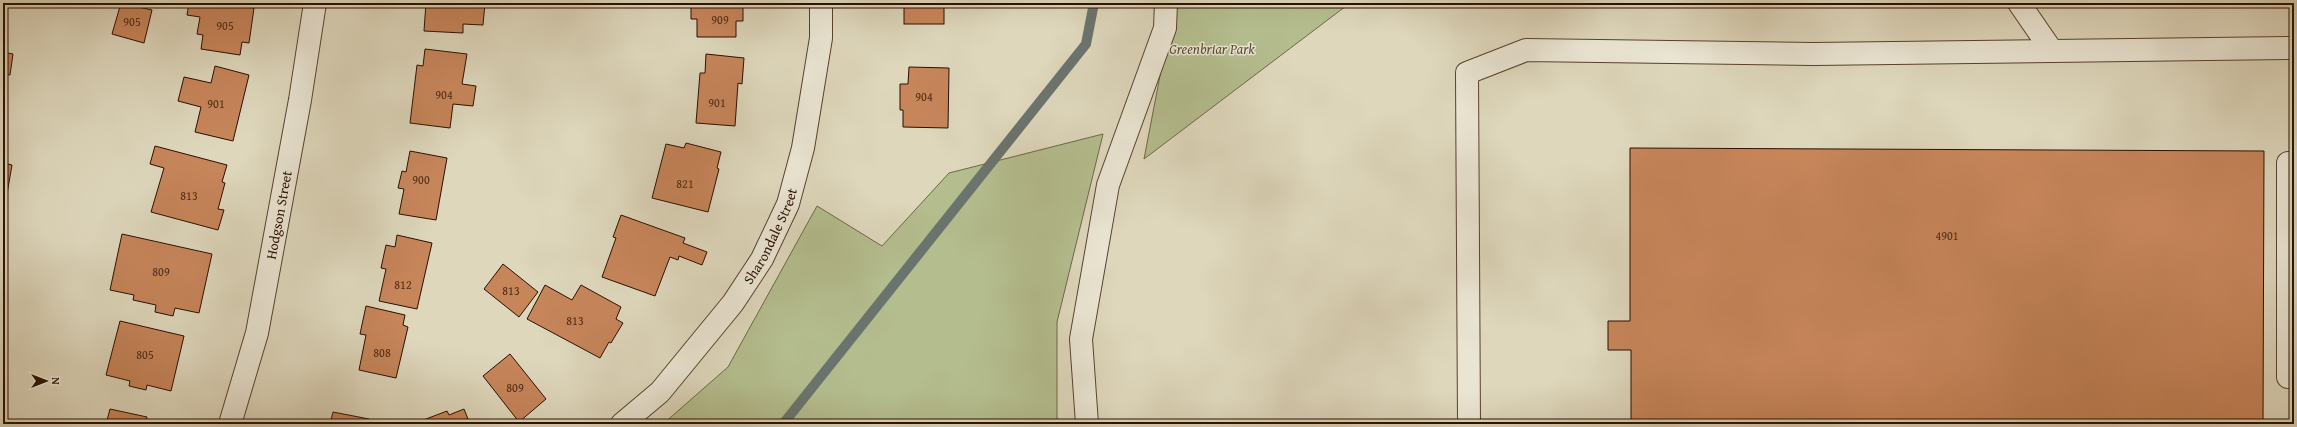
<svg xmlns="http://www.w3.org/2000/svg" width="2297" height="427" font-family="'Gentium Book Plus',serif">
<rect width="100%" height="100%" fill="#ded7bc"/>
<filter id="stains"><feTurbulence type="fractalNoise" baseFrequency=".005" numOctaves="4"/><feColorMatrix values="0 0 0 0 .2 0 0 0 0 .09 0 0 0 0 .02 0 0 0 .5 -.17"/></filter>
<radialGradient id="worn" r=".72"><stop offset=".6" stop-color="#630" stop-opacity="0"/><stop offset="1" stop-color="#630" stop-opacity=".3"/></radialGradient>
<g fill="#b4bd8e" stroke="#6f6647">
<polygon points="1174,3 1350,3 1144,159"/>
<polygon points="1103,134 1057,322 1057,424 663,424 728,367 817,206 882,246 949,173"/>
</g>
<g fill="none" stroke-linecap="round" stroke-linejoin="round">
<polyline stroke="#6a746e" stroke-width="10" points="783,424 1086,44 1094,3"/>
</g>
<g fill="#c7855a" stroke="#2a0f00">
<polygon points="3,3 6,3 3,25"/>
<polygon points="121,3 152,10 144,43 112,34"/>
<polygon points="189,3 247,3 246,7 254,8 249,43 242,42 240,55 201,49 203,35 197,34 200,17 187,15"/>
<polygon points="426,3 485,3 483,25 463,24 463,33 424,31"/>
<polygon points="691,3 743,3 743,21 736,21 736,37 697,37 697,19 691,19"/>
<rect x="904" y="3" width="40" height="21"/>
<rect x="2113" y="3" width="32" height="4"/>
<polygon points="425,49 467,54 462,84 476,86 473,106 453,104 450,128 410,123 417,65 423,66"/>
<polygon points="3,52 13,54 10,75 3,74"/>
<polygon points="706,54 744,58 742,84 738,83 735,126 696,123 700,73 705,73"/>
<polygon points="215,66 249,75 233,141 195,132 201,107 178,101 184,77 211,83"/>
<polygon points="909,67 949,68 948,128 903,127 903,110 900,110 900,84 908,84"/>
<polygon points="686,143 721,152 717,168 719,169 708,212 652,198 666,144 684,148"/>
<polygon points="155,146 227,165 222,182 225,183 218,209 224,210 218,230 151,212 164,168 150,164"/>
<polygon points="1630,148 2264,151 2263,424 1631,424 1631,350 1608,350 1608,321 1630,321"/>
<polygon points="410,151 447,158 436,220 399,214 404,189 398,188 402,171 406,172"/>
<polygon points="3,163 12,165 3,217"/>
<polygon points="621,215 685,238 683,243 707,252 702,265 679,256 678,260 670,257 655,296 602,277 616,238 613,237"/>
<polygon points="122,234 212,254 199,313 175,308 173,316 155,312 156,305 133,300 134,295 110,290"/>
<polygon points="397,235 432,243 417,309 379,301 386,269 381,268 386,245 395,247"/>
<polygon points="503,264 538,292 519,317 484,289"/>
<polygon points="545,285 572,300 581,285 621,307 616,319 623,323 611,343 609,342 600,358 527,319"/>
<polygon points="366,306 405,315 403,325 408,327 396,378 359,370 366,335 360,334"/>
<polygon points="120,321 184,336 171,391 147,385 146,390 129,386 130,381 106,375"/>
<polygon points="510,354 546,399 519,422 483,376"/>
<polygon points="110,409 147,417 146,424 106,424"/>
<polygon points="464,409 470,424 413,424 447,411 449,415"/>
<polygon points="333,412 369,419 368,424 330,424"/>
</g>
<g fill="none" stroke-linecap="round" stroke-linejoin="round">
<defs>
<g id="minor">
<polyline points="2019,3 2052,51"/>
<polyline points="2294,163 2288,163 2288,377 2294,377"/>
<path id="s1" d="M230,424L257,333L300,100L315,3"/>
<path id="s2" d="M622,424L660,392L733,303L762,259L788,204L803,148L821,38V3"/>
<polyline points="1087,424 1081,339 1108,185 1165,28 1166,3"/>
<polyline points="1469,424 1467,73 1526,50 1813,54 2294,48"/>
</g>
</defs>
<use href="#minor" stroke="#57412f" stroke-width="24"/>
<use href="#minor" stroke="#eae5d3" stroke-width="22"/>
</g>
<g text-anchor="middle" stroke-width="3" stroke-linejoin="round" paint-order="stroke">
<g font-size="12" fill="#512c16">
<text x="720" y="24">909</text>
<text x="132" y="26">905</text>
<text x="225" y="30">905</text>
<text x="444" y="99">904</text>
<text x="924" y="101">904</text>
<text x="717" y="107">901</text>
<text x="216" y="108">901</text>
<text x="421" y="184">900</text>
<text x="685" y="188">821</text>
<text x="189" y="200">813</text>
<text x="1947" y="240">4901</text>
<text x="161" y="276">809</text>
<text x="403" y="289">812</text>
<text x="511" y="295">813</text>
<text x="575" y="325">813</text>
<text x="382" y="357">808</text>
<text x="145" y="359">805</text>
<text x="515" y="392">809</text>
</g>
<g font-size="14" font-style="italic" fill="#5a4c32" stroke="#eae5d3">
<text x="1212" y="54">Greenbriar Park</text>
</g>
<g font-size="14" fill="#2a0f00" stroke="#eae5d3">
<text dy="5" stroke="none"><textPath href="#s1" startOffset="215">Hodgson Street</textPath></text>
<text dy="5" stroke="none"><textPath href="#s2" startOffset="242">Sharondale Street</textPath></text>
</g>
</g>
<rect width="2297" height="427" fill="none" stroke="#ded7bc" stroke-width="16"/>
<rect x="4" y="4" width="2289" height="419" fill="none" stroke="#2a0f00" stroke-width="2"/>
<rect x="8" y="8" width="2281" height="411" fill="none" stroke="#2a0f00"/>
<g transform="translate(46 381) rotate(90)" stroke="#eae5d3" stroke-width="3" paint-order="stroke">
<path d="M0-3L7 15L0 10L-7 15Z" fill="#2a0f00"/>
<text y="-6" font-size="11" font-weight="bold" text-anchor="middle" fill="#2a0f00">N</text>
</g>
<rect width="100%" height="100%" filter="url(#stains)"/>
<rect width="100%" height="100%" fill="url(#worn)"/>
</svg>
